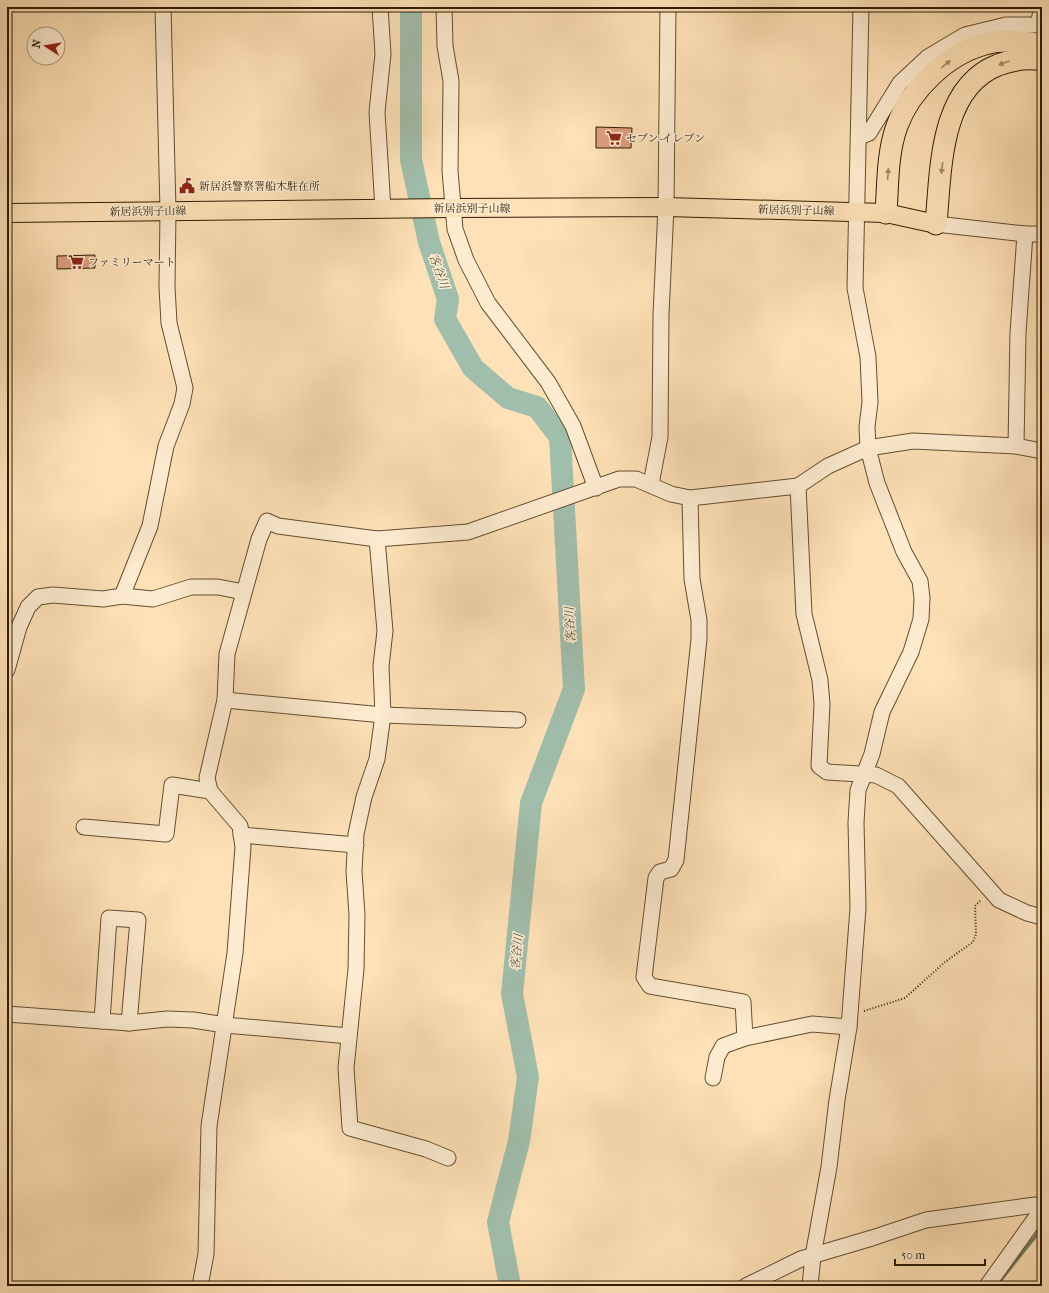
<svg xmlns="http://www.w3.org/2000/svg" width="1049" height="1293" font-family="'IM FELL French Canon','Noto Serif JP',serif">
<rect width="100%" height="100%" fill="#fee1b6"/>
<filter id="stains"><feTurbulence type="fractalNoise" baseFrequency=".005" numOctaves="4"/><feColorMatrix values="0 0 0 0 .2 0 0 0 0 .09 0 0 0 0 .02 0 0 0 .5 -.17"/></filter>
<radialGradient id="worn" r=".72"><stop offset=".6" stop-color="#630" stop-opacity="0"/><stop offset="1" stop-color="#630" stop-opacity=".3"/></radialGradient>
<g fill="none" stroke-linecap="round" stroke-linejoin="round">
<polyline stroke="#737e68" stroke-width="3.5" points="996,1286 1042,1228"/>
<polyline stroke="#a0beac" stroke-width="22" points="411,7 411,160 429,242 448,299 445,319 473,368 508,398 537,407 560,437 574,689 531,803 512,994 528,1077 519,1141 498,1222 510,1286"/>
</g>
<g fill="#dd9f7f" stroke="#2f1d03">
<polygon points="596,127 632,128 631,148 596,148"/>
<polygon points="95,255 95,268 57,269 57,256"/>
</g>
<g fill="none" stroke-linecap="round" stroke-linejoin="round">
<defs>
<g id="minor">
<polyline points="380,7 383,54 377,112 383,209"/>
<polyline points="444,7 445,46 451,81 450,171 455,229 466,260 488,303 548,382 573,426 596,488"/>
<polyline points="859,137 869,133 900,83 928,57 965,35 1006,25 1038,25 1042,7"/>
<polyline points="936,224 1025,234 1042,234"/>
<polyline points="1025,234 1018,333 1016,446 1042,451"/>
<polyline points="651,484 660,437 661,315 666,207 668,7"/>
<polyline points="798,486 804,614 820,680 822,704 819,766 827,772 876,775 898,786 999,900 1027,913 1042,917"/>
<polyline points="690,498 692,579 699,620 699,639 676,860 671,869 660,872 656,878 644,977 650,986 743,1002 745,1038"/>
<polyline points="377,539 385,631 381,666 383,715 377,759 364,797 356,834 354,871 357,915 356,969 346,1068 350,1128 426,1149 448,1158"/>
<polyline points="122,596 150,526 166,446 182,404 185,388 169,323 167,287 168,211 163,7"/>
<polyline points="7,670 19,627 28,607 38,597 53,595 103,599 122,596 153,599 191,587 218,587 244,592"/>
<polyline points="225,700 383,715 518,720"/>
<polyline points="84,827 166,834 172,785 210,791"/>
<polyline points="241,835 356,845"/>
<polyline points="7,1014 129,1023 167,1019 193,1020 225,1025 349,1036"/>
<polyline points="102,1021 109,918 138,920 129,1023"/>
<polyline points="713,1078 717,1057 723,1046 745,1038 812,1024 849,1027"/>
<polyline points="200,1286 206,1254 209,1126 235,953 243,847 240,826 210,791 207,778 225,700 227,654 259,539 267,521 278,526 377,539 468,532 619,479 636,479 671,494 690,498 798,486 828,466 868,448 913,441 1016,446"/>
<polyline points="746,1286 801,1259 872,1238 926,1220 1035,1205 1042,1208"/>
<polyline points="810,1286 813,1256 829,1167 837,1100 849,1027 858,908 856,822 858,790 872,754 882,712 911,652 921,619 922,598 920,581 904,552 877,483 868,448 867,427 870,402 868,357 855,288 861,7"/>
<polyline points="987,1286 1042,1209"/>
</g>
<polyline id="major" points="7,213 452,208 666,207 886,213 936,224"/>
<g id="highway">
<path d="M886,213C888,185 887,153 897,126C910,90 947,54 985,44C1001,39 1026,41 1042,45"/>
<path d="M936,224C941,171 939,88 998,65C1012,60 1027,57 1042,60"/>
</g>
</defs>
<use href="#minor" stroke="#634e30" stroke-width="17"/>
<use href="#major" stroke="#2f1d03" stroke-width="20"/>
<use href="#highway" stroke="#2f1d03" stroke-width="23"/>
<polyline stroke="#2f1d03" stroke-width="2" stroke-dasharray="1 2" stroke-linecap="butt" points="864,1011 905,998 945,962 973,942 976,934 975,906 981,900"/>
<use href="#minor" stroke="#feecd0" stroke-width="15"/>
<use href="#major" stroke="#fee1b6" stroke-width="18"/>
<use href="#highway" stroke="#fee1b6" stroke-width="21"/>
</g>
<defs><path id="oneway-solid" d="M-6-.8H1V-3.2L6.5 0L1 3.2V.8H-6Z"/></defs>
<g fill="#a18965">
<use href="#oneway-solid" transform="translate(1004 63) rotate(160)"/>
<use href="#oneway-solid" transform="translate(946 64) rotate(-39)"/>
<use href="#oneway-solid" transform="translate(942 168) rotate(97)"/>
<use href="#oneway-solid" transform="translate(888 174) rotate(-86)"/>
</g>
<defs>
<symbol id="supermarket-bare" viewBox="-9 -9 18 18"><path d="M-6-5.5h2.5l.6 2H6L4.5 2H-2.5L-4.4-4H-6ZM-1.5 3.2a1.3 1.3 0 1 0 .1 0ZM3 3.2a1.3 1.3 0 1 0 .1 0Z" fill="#8f2418" stroke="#feecd0" stroke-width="2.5" paint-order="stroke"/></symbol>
<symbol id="civic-bare" viewBox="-9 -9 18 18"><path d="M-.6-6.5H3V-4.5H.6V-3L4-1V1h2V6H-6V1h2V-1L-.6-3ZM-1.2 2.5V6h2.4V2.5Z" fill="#8f2418" stroke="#feecd0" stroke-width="2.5" paint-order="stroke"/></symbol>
</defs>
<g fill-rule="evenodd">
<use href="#supermarket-bare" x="603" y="127" width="22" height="22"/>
<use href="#civic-bare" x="176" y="175" width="22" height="22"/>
<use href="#supermarket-bare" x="65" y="251" width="22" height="22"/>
</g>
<g text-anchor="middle" stroke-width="3" stroke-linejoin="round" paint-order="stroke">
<g font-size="11" fill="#2f1d03" stroke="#feecd0" text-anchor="start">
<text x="626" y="142">セブン-イレブン</text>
<text x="199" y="190">新居浜警察署船木駐在所</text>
<text x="88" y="266">ファミリーマート</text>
</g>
<g font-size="11" fill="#2f1d03" stroke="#feecd0">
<text x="472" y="212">新居浜別子山線</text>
<text transform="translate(796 210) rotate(1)" y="4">新居浜別子山線</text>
<text transform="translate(148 211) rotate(-1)" y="4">新居浜別子山線</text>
</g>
<g font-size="12" font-style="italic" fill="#57553e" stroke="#feecd0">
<text transform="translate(439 271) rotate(71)" y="4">客谷川</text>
<text transform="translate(570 625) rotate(-93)" y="4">客谷川</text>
<text transform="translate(517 952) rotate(-84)" y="4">客谷川</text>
</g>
</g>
<rect width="1049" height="1293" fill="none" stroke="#fee1b6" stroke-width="24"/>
<rect x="8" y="8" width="1033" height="1277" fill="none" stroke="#2f1d03" stroke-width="2"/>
<rect x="12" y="12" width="1025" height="1269" fill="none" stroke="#2f1d03"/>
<g transform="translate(46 46) rotate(282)"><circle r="19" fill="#feecd0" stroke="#ab997e"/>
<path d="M0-3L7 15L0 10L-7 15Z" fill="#8f2418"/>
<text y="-6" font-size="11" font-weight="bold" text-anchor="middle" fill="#2f1d03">N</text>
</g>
<path d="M895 1259v6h90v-6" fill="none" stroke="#2f1d03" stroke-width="2"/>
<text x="901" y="1259" font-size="12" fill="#2f1d03" stroke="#feecd0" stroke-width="3" paint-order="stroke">50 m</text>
<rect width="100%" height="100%" filter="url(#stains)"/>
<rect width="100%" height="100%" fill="url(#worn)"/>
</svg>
